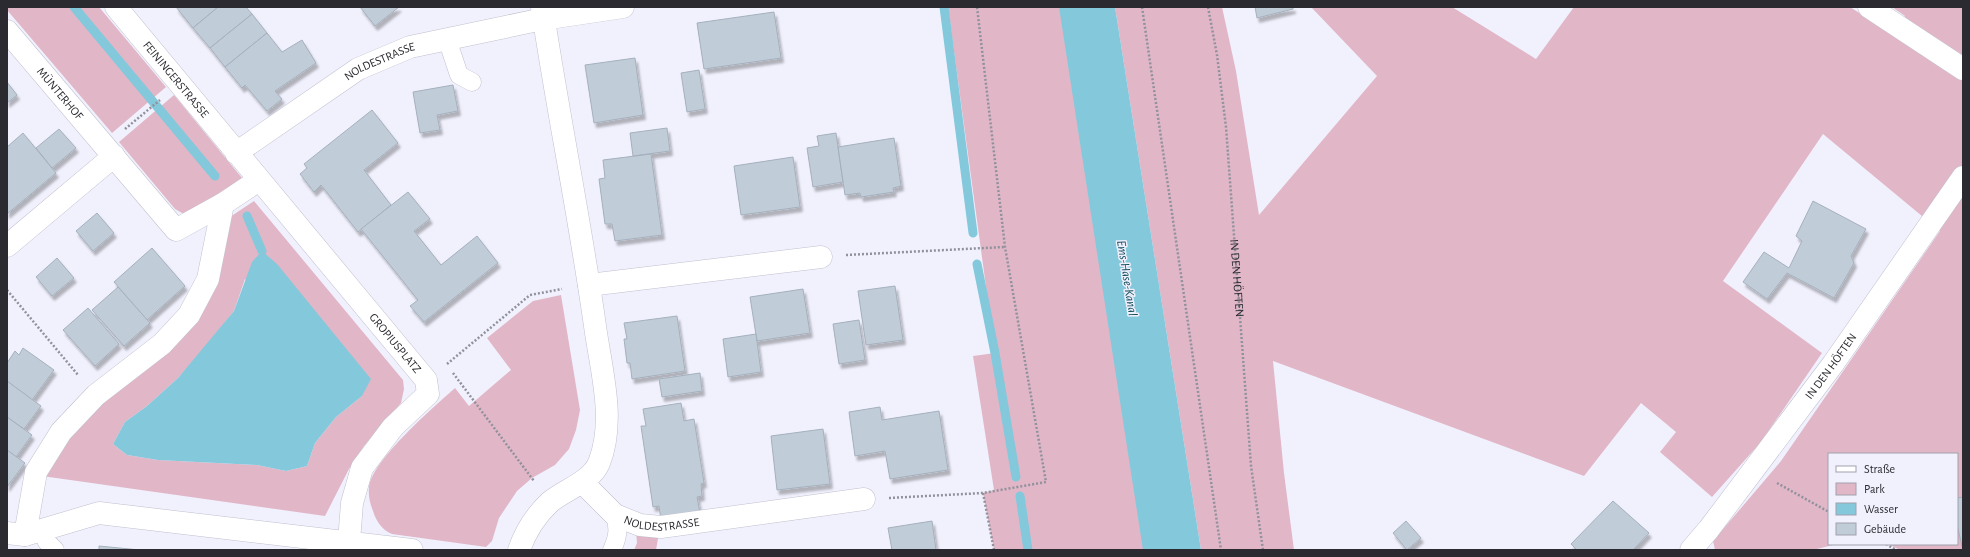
<svg xmlns="http://www.w3.org/2000/svg" width="1970" height="557" font-family="'Alegreya Sans',sans-serif">
<defs>
<filter id="shadow"><feDropShadow dx="2.5" dy="4.5" stdDeviation="1" flood-color="#0004"/></filter>
</defs>
<rect width="100%" height="100%" fill="#f1f1fe"/>
<g fill="#e1b7c8" fill-rule="evenodd">
<polygon points="7,7 99,7 166,87 112,133 7,10"/>
<polygon points="948,7 1060,7 1144,550 994,550 983,493 994,490 973,356 995,353"/>
<polygon points="1115,7 1222,7 1236,71 1259,215 1377,76 1311,7 1452,7 1536,59 1574,7 1850,7 1892,34 1905,16 1892,7 1963,7 1963,550 1900,550 1888,544 1957,544 1957,454 1829,454 1829,544 1837,544 1813,550 1715,550 1713,541 1781,461 1940,231 1823,134 1723,281 1822,353 1761,442 1712,497 1660,452 1676,432 1641,403 1584,476 1273,361 1284,473 1294,550 1201,550"/>
<polygon points="174,95 242,178 222,193 188,213 182,213 175,209 119,142"/>
<path d="M254,201L403,380L404,389L401,403L364,446L349,469L325,516L42,476L68,434L101,400L169,350L230,217ZM245,279L362,396L336,417L315,443L307,466L286,471L257,465L158,460L127,455L113,444L125,422L147,406L178,378L208,344L234,311Z"/>
<path d="M561,295L580,410L576,430L569,449L555,465L532,478L517,491L499,518L492,541L486,547L392,534C382,530 376,521 373,511C370,504 368,495 369,487C372,460 435,406 455,388L469,406L511,370L487,338L533,301Z"/>
<polygon points="636,532 659,533 656,550 634,550 637,543"/>
</g>
<g fill="#83c8db">
<polygon points="1059,7 1115,7 1201,550 1143,550"/>
<polygon points="262,251 277,264 371,379 362,396 336,417 315,443 307,466 286,471 257,465 158,460 127,455 113,444 125,422 147,406 178,378 234,311 252,262"/>
</g>
<g fill="none" stroke-linecap="round" stroke-linejoin="round">
<g stroke="#83c8db" stroke-width="9">
<polyline points="74,7 215,176"/>
<polyline points="944,7 973,233"/>
<polyline points="247,216 262,251"/>
<polyline points="977,264 995,353 1016,477"/>
<polyline points="1020,496 1028,550"/>
</g>
</g>
<g fill="#c1ccd9" stroke="#a5b0bd" filter="url(#shadow)">
<polygon points="176,7 218,7 193,28"/>
<polygon points="218,7 246,7 252,14 210,48 193,28"/>
<polygon points="360,7 399,7 375,26"/>
<polygon points="1255,7 1293,7 1293,9 1257,18"/>
<polygon points="774,12 781,58 704,69 697,23"/>
<polygon points="252,14 267,33 225,67 210,48"/>
<polygon points="267,33 282,52 302,40 316,63 275,91 282,99 267,111 245,85 242,88 225,67"/>
<polygon points="635,58 643,115 594,123 585,65"/>
<polygon points="699,70 705,109 687,112 681,73"/>
<polygon points="7,82 17,95 7,103"/>
<polygon points="453,85 458,111 437,115 440,130 420,133 413,92"/>
<polygon points="372,110 398,143 364,170 391,205 358,232 321,185 314,192 300,174 307,168 304,164"/>
<polygon points="667,128 670,151 633,156 630,133"/>
<polygon points="59,129 76,148 52,168 36,148"/>
<polygon points="23,133 56,173 7,214 7,147"/>
<polygon points="836,133 843,182 813,187 807,148 819,146 817,136"/>
<polygon points="894,138 901,186 893,188 894,192 861,197 860,193 845,195 838,147"/>
<polygon points="651,154 662,235 615,241 612,224 605,224 599,179 605,178 603,160"/>
<polygon points="793,157 800,207 741,215 734,166"/>
<polygon points="408,192 430,219 414,231 441,265 477,236 498,263 424,322 410,306 418,300 361,229"/>
<polygon points="1813,201 1866,229 1851,256 1854,263 1834,298 1787,273 1767,299 1743,282 1764,252 1789,268 1802,241 1796,236"/>
<polygon points="97,213 114,233 93,251 76,231"/>
<polygon points="152,248 185,286 147,320 114,282"/>
<polygon points="57,258 74,278 52,296 36,277"/>
<polygon points="895,286 903,340 866,345 858,291"/>
<polygon points="118,287 150,323 124,346 92,310"/>
<polygon points="803,289 810,333 757,341 750,297"/>
<polygon points="88,308 119,344 95,366 63,330"/>
<polygon points="677,316 685,371 632,379 630,363 627,363 624,339 627,339 624,323"/>
<polygon points="859,320 865,360 839,364 833,324"/>
<polygon points="756,334 761,372 728,377 723,339"/>
<polygon points="23,348 54,370 32,400 7,381 7,363 15,351 19,355"/>
<polygon points="700,373 702,391 662,397 659,379"/>
<polygon points="7,381 41,406 24,429 7,417"/>
<polygon points="681,403 684,421 694,419 704,483 701,484 702,496 697,497 700,513 661,520 659,506 653,507 641,426 646,426 643,409"/>
<polygon points="880,407 882,420 939,411 948,470 890,479 885,451 855,456 849,412"/>
<polygon points="7,417 32,435 16,457 7,450"/>
<polygon points="823,429 830,484 777,490 771,436"/>
<polygon points="7,450 25,463 7,487"/>
<polygon points="1963,497 1963,550 1957,525 1957,498"/>
<polygon points="1613,501 1649,533 1633,550 1577,550 1571,544"/>
<polygon points="932,521 936,550 892,550 888,528"/>
<polygon points="1406,521 1421,538 1407,550 1393,533"/>
<polygon points="99,546 140,550 99,550"/>
</g>
<g fill="none" stroke-linecap="round" stroke-linejoin="round">
<defs>
<g id="lane">
<polyline points="447,39 459,75 472,82"/>
<polyline points="41,530 47,542 55,550"/>
<path d="M612,550C618,537 619,529 615,515"/>
</g>
<g id="street">
<path id="s2" d="M116,7L426,380L428,394L393,427L362,468L352,503L349,541"/>
<polyline points="1869,7 1963,69"/>
<path id="s3" d="M7,31L176,230L223,204L259,180"/>
<path id="s4" d="M236,153L358,69L410,47L543,19L623,7"/>
<polyline points="7,246 114,156"/>
<polyline points="589,285 821,257"/>
<path id="s5" d="M582,482L615,515L640,525L661,527L864,499"/>
<polyline points="7,533 25,535 99,513 412,550"/>
<polyline points="25,535 36,472 61,432 96,395 162,344 189,315 208,279 223,204"/>
<path d="M519,550C525,533 536,515 550,502C564,490 591,482 599,463C616,420 601,370 595,326C580,219 558,114 542,7"/>
<path id="s6" d="M1691,550L1709,529L1833,364L1963,177"/>
</g>
</defs>
<use href="#lane" stroke="#c0c0cf" stroke-width="19"/>
<use href="#street" stroke="#c0c0cf" stroke-width="23"/>
<g stroke="#91919b" stroke-width="2.5" stroke-dasharray="2 2" stroke-linecap="butt">
<polyline points="1142,7 1221,550"/>
<path id="s1" d="M1208,7L1217,55L1226,127L1251,466L1263,550"/>
<polyline points="125,129 160,100"/>
<polyline points="846,255 1005,247"/>
<polyline points="7,290 78,375"/>
<polyline points="447,364 530,295 562,289"/>
<polyline points="453,373 534,481"/>
<polyline points="1777,483 1829,512"/>
<polyline points="983,493 994,550"/>
<polyline points="889,498 983,493 1046,482 1005,247 977,7"/>
<polyline points="1886,544 1896,550"/>
</g>
<use href="#lane" stroke="#fff" stroke-width="18"/>
<use href="#street" stroke="#fff" stroke-width="22"/>
</g>
<g text-anchor="middle" stroke-width="3" stroke-linejoin="round" paint-order="stroke">
<g font-size="12" fill="#2a2a30" stroke="#f1f1fe">
<text dy="4" stroke="none"><textPath href="#s4" startOffset="171">NOLDESTRASSE</textPath></text>
<text dy="4" stroke="none"><textPath href="#s2" startOffset="94">FEININGERSTRASSE</textPath></text>
<text dy="4" stroke="none"><textPath href="#s3" startOffset="82">MÜNTERHOF</textPath></text>
<text dy="4" stroke="none"><textPath href="#s1" startOffset="273">IN DEN HÖFTEN</textPath></text>
<text dy="4" stroke="none"><textPath href="#s2" startOffset="437">GROPIUSPLATZ</textPath></text>
<text dy="4" stroke="none"><textPath href="#s6" startOffset="231">IN DEN HÖFTEN</textPath></text>
<text dy="4" stroke="none"><textPath href="#s5" startOffset="95">NOLDESTRASSE</textPath></text>
</g>
<g font-size="13" font-style="italic" fill="#114c5b" stroke="#f1f1fe">
<text transform="translate(1128 278) rotate(81)" y="5">Ems-Hase-Kanal</text>
</g>
</g>
<rect width="1970" height="557" fill="none" stroke="#2a2a30" stroke-width="16"/>
<rect x="1828" y="453" width="130" height="92" fill="#f1f1fe" stroke="#a1a1ac"/>
<rect x="1836" y="466" width="20" height="6" fill="#ffffff" stroke="#a1a1ac"/>
<text x="1864" y="473" font-size="12" fill="#2a2a30">Straße</text>
<rect x="1836" y="483" width="20" height="12" fill="#e1b7c8" stroke="#a1a1ac"/>
<text x="1864" y="493" font-size="12" fill="#2a2a30">Park</text>
<rect x="1836" y="503" width="20" height="12" fill="#83c8db" stroke="#a1a1ac"/>
<text x="1864" y="513" font-size="12" fill="#2a2a30">Wasser</text>
<rect x="1836" y="523" width="20" height="12" fill="#c1ccd9" stroke="#a1a1ac"/>
<text x="1864" y="533" font-size="12" fill="#2a2a30">Gebäude</text>
</svg>
